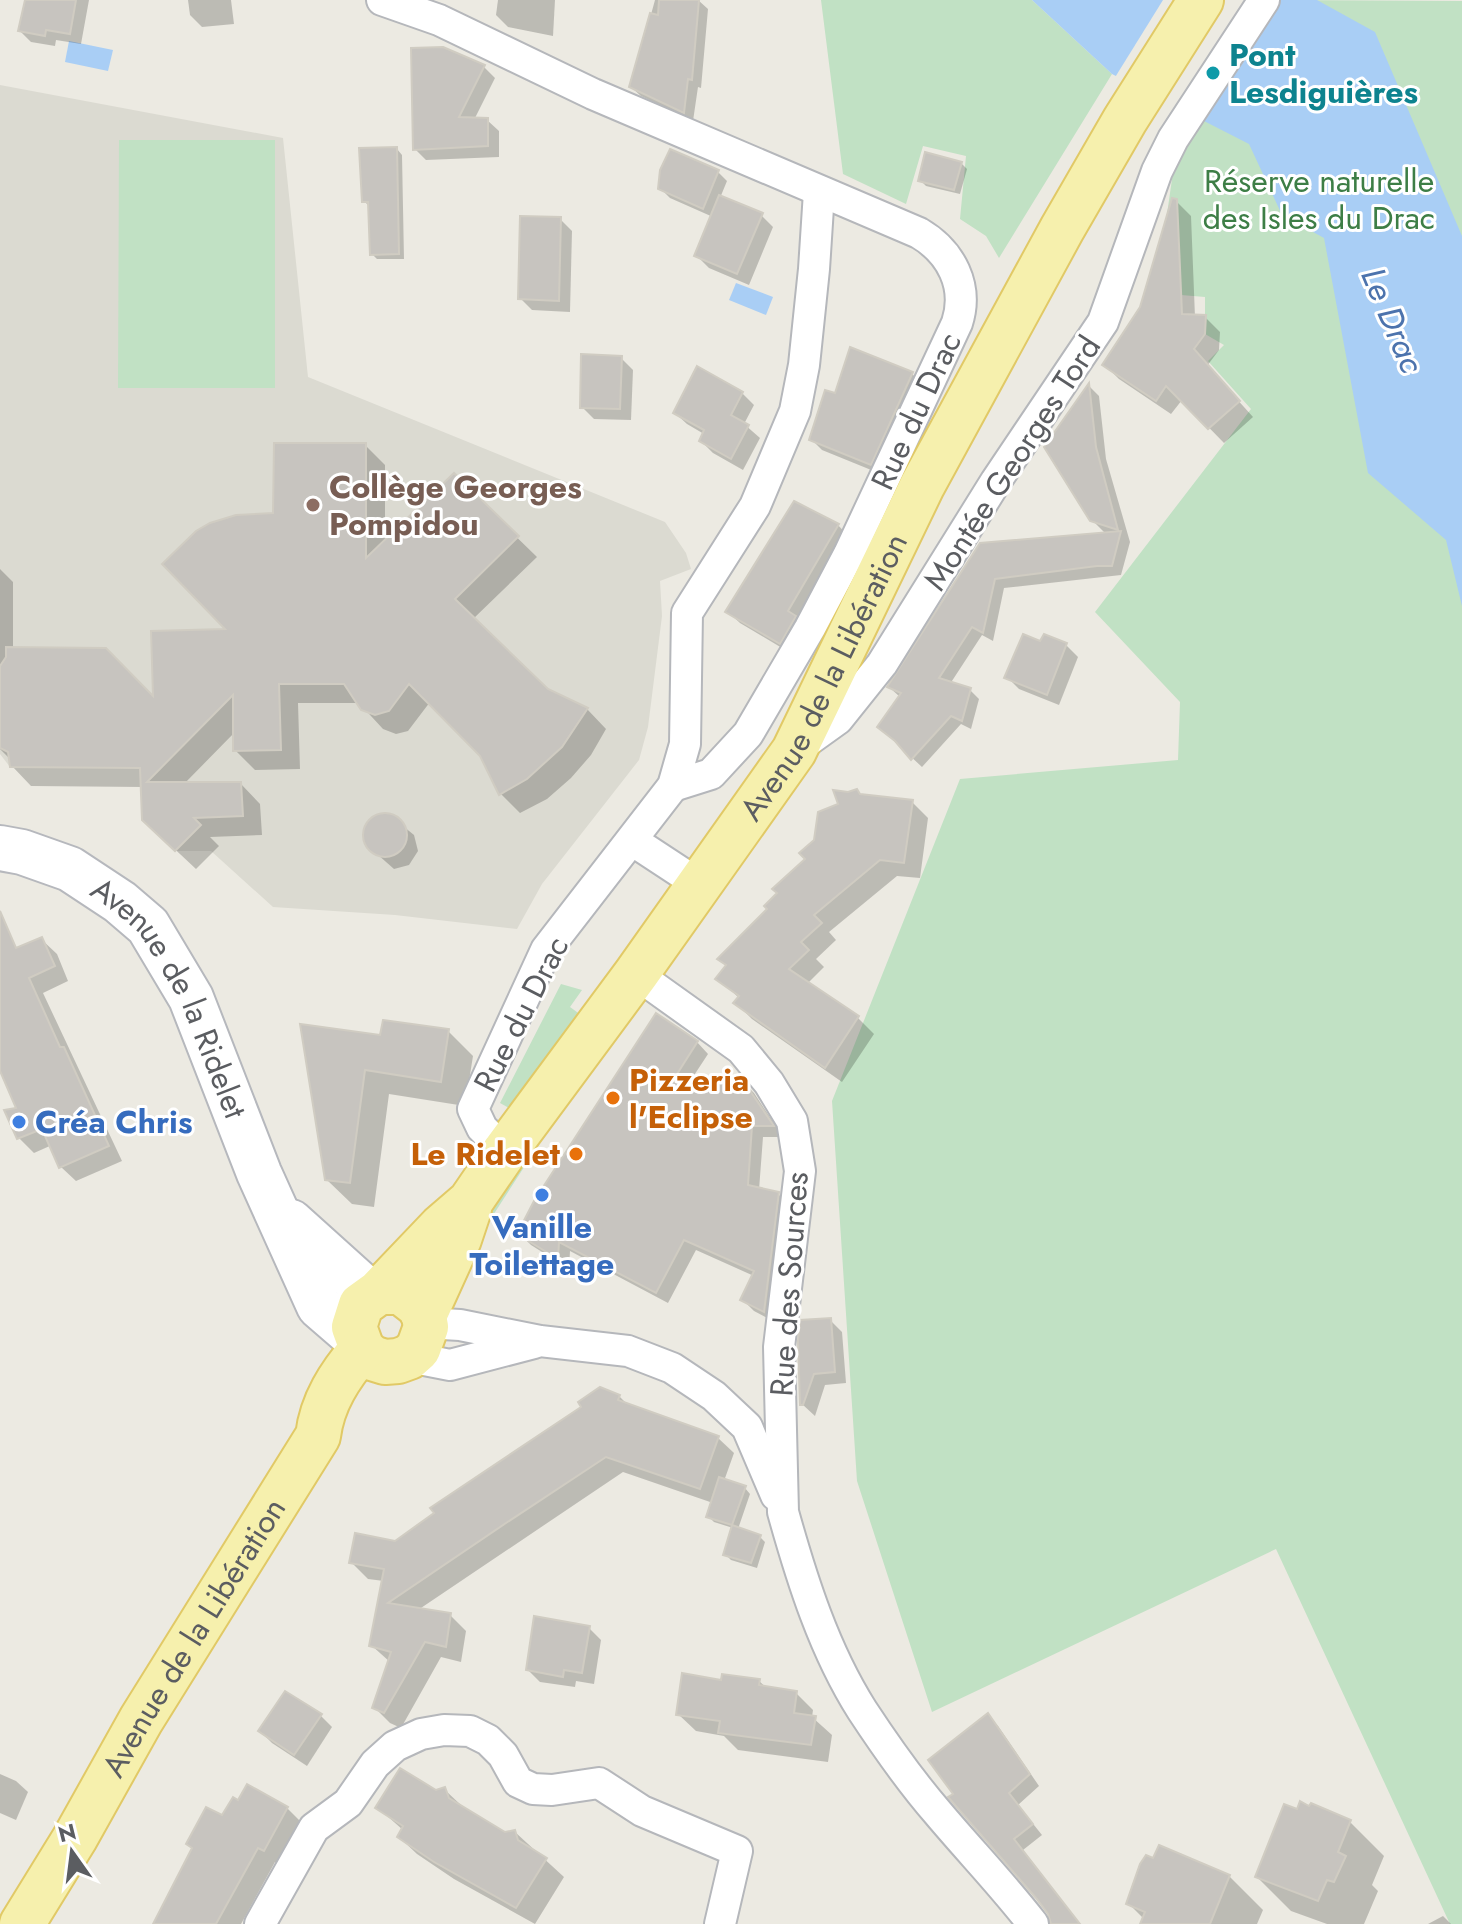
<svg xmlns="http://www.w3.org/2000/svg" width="1462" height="1924" font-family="Jost,sans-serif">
<rect width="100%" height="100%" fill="#eceae2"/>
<polygon fill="#dbdad1" points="0,85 283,138 308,377 665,522 686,553 691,569 660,581 662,616 648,727 639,760 542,884 517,929 395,915 273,907 211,851 175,851 143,820 140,768 10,767 0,754"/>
<g fill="#c1e1c4">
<polygon points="821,0 1032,0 1112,74 999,258 986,236 960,219 966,156 923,146 906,204 843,174"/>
<polygon points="1279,0 1462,1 1462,1924 1450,1924 1276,1549 932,1712 857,1481 832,1101 960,779 1178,760 1180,702 1095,612 1251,409 1208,361 1224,345 1205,334 1205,297 1181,295 1177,217 1167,214 1175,158"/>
<polygon points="119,140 275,140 275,388 118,388"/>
<polygon points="561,984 582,990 570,1007 581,1015 509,1108 500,1103"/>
<polygon points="572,1093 488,1223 478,1216"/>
</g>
<g fill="#a9cef5">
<polygon points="1032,0 1317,0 1375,32 1462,236 1462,606 1446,540 1368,473 1324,238 1282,215 1249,144 1112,74"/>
<polygon points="69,41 113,50 108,71 65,62"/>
<polygon points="736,283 773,297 766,315 729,300"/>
</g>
<polygon fill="#eceae2" points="1163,0 1279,0 1199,122 1114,79"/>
<g fill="#0003">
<polygon points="27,0 89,0 81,44 56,40 55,46 31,42 20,31"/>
<polygon points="188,0 231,0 234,24 202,27 190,15"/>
<polygon points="498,0 555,0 553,36 508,27 496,15"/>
<polygon points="655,0 698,0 708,9 701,88 698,87 693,121 641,96 631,87"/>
<polygon points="483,66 495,78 474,120 487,120 499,131 499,157 426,160 415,149"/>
<polygon points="397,149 402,155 404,259 377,259 372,254 370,207 364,201"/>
<polygon points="961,163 967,169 960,194 926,186 920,180"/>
<polygon points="718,172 727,181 720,198 761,215 773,227 749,285 709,268 697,256 713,217 670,198 660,188"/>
<polygon points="1176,201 1191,216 1195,317 1205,317 1220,332 1219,350 1207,366 1253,417 1224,443 1182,400 1171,414 1119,379 1104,364 1142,308"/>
<polygon points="560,219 572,231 570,312 532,310 520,298"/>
<polygon points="621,358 633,370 631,420 594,419 582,407"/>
<polygon points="912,374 923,384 881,474 822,450 811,439 836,396"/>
<polygon points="1089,386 1099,396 1106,459 1130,542 1121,575 1004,588 993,641 982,635 950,684 970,690 979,699 971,729 961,724 922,767 879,727 900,697 889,687 981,545 1106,534 1092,520"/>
<polygon points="742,393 754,405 744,424 760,438 743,470 713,453 701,441 704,434 687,424 675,413"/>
<polygon points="365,445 385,465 385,542 454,476 537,557 473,619 546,690 587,709 606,729 591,755 571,778 547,799 520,813 501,794 481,754 430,702 408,731 396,734 383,729 359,703 298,703 300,769 255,770 235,750 235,732 184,784 241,784 260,804 262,835 210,837 219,846 196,869 165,840 143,787 31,786 12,766 11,760 0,749 0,569 13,582 13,649 155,701 230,631 275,515"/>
<polygon points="838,525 849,537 792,654 740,623 728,612"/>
<polygon points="1041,644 1066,645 1078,657 1059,705 1019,689 1007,677"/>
<polygon points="861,796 912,802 928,818 920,878 897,876 829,932 836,940 816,959 824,967 807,984 858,1018 874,1034 842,1082 752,1019 736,1003 739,998 718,978 808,860"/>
<polygon points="388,814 414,835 418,851 409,865 394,869 368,846 365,831 373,818"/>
<polygon points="42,940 57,954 68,981 43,993 122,1161 76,1181 61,1167 52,1145 34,1153 19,1138 19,1109 0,1066 0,954"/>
<polygon points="302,1026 382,1038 448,1031 473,1056 465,1106 389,1094 374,1207 352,1204 327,1180"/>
<polygon points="697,1042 708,1054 689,1083 742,1081 754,1093 783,1137 763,1137 759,1190 778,1194 790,1205 775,1322 754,1311 742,1299 754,1276 696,1250 668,1303 570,1251 569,1269 531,1245 520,1234"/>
<polygon points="830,1320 842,1332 846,1383 825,1385 815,1416 802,1404"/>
<polygon points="619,1396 628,1405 717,1437 734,1453 724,1481 745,1488 750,1494 738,1529 760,1537 765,1542 757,1568 731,1560 725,1554 733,1528 714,1522 708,1516 713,1503 623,1472 418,1610 450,1615 466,1631 461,1662 441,1657 401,1728 390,1723 374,1707 390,1662 371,1645 384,1581 368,1579 351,1562 395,1543"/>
<polygon points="589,1628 601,1640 594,1684 576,1681 575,1687 540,1682 528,1670"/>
<polygon points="759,1681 767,1688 796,1693 813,1710 812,1717 832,1735 828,1762 738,1750 724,1736 696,1731 678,1714 723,1682"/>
<polygon points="321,1716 332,1727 307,1766 272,1743 260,1731"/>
<polygon points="988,1716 998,1726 1039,1786 1018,1805 1042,1835 1023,1850 1080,1924 1052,1924 1049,1913 956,1795"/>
<polygon points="0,1774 16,1781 28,1792 16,1820 0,1813"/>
<polygon points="445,1790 463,1807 504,1834 515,1832 564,1877 535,1924 454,1879 417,1854 399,1837 403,1830 377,1807"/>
<polygon points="287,1808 303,1824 280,1865 275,1862 241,1924 155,1924 222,1817"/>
<polygon points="1350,1822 1384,1856 1372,1885 1378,1891 1364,1924 1327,1924 1291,1911 1257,1877"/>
<polygon points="1229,1876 1263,1910 1257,1924 1149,1924 1128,1903"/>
<polygon points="1443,1916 1451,1924 1428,1924"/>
</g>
<g fill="#c7c4bf" stroke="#d0ccc2" stroke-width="2">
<polygon points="25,0 76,0 70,34 46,30 45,36 18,31"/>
<polygon points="659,0 699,0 692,80 688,79 684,113 629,87 650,13 658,15"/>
<polygon points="443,47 485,65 459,117 488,118 488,146 413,150 411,48"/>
<polygon points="397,147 399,254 370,255 368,202 362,202 359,148"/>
<polygon points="670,149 719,170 703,209 658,189 660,170"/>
<polygon points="925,152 962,162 954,190 918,181"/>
<polygon points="719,195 763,213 737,274 694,256"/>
<polygon points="1172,198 1177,199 1182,314 1206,315 1205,334 1194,349 1240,401 1208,429 1166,386 1156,401 1102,365 1140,307"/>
<polygon points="520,216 561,217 559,301 518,299"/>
<polygon points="850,347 913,372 871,465 809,440 825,390 835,393"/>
<polygon points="581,354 622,356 620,409 580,408"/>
<polygon points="697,366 743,392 731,415 749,425 731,459 699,441 704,430 673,413"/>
<polygon points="1089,383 1096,447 1118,530 1090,521 1044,447"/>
<polygon points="274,443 366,443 366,558 454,473 519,536 455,599 548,689 588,708 562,747 527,779 499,795 480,756 409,684 389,711 375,715 361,710 344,684 279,684 281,750 233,751 233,695 147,782 241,782 243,816 194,818 201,825 175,851 142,820 140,768 10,767 8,752 0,748 0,666 6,657 6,647 106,648 153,696 151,631 225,629 162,564 196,531 210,523 236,515 273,513"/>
<polygon points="794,501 839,524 788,611 796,616 780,644 725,612"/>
<polygon points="1121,531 1112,566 1097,566 995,579 983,633 972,627 939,678 971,688 962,721 951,716 911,760 895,741 877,727 901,693 887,687 980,543"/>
<polygon points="1023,634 1040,641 1044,634 1067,643 1047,695 1004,678"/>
<polygon points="857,789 860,794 913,800 904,863 880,860 814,915 822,923 801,942 809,950 789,969 859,1016 825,1068 733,1003 739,996 715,979 726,965 717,959 767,909 764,906 777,893 772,889 805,859 799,853 814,840 818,812 838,804 833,790 848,792"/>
<circle cx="385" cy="835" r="22"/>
<polygon points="0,911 16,948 42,937 55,966 29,978 60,1047 64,1047 109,1146 59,1168 42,1129 17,1139 4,1110 16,1108 0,1071"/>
<polygon points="656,1013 698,1041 672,1082 742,1079 774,1126 752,1126 748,1185 779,1192 764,1312 740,1300 754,1271 684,1240 656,1293 559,1242 558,1259 517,1234 534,1201"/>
<polygon points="383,1020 449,1029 441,1082 365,1070 350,1183 325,1180 300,1024 380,1035"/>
<polygon points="831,1318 835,1372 814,1374 803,1405 800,1405 798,1341 800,1320"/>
<polygon points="600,1387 620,1395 618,1400 719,1436 700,1489 606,1457 506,1523 388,1603 451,1613 446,1647 425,1642 384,1713 372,1708 391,1652 369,1646 384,1569 349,1563 355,1533 395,1541 434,1513 430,1508 581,1407 578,1402"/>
<polygon points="719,1477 746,1486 732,1525 706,1517"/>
<polygon points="732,1525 761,1535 751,1563 723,1555"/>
<polygon points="534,1616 590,1626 582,1673 564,1670 563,1677 526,1670"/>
<polygon points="682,1673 721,1680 722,1674 760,1679 759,1685 797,1691 794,1713 816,1716 811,1745 718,1733 720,1721 676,1715"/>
<polygon points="285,1691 322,1714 294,1755 258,1731"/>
<polygon points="988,1713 1030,1774 1009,1793 1033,1824 1014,1839 1080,1924 1051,1924 1048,1914 1036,1898 948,1797 953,1794 928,1760"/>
<polygon points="400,1768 436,1790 445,1787 449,1798 505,1832 515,1830 518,1840 547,1858 516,1908 434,1862 397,1837 403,1826 375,1808"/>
<polygon points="247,1784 288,1807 264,1851 258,1848 216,1924 153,1924 192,1848 186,1844 206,1807 222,1815 233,1797 238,1800"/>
<polygon points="1300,1801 1309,1806 1311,1803 1351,1820 1338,1852 1346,1856 1334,1882 1327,1880 1318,1901 1255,1877 1284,1804 1297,1809"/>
<polygon points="1159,1845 1230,1875 1210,1924 1140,1924 1145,1912 1126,1904 1140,1864 1146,1855 1153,1858"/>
</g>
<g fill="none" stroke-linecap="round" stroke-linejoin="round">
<defs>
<g id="street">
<path d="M382,0L439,20L593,94L919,233C951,252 969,286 957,323L849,554L810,628L748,734L711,774L673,786"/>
<polyline points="799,747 838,719 882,664 996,481 1103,322 1157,171 1173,139 1264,0"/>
<polyline points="633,841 700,885"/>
<path d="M636,974L741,1049L769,1083L792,1121L800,1171L779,1347L783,1512C802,1580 824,1650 862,1710C885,1745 911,1782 938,1813C969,1850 1003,1885 1033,1924"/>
<polyline points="505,1151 482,1128 473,1109 546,950 673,786 685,744 687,613 755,506 795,411 804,365 814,269 819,192"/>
<polyline points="425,1323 460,1325 540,1341 628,1351 672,1368 714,1396 747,1427 776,1495"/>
<polyline points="409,1357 450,1365 534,1343"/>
<polyline points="260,1924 314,1828 348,1803 375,1764 395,1746 421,1734 444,1730 470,1731 488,1740 503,1755 518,1782 533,1789 552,1790 599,1783 642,1811 737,1851 720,1924"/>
</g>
<g id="secondary">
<path id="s1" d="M0,848L22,852L70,869L120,902L148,926L191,998L259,1173L319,1306L356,1338"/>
<polyline points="291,1222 372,1295"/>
</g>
<g id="primary">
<path id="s2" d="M379,1292H401L419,1306L424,1316L426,1327L418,1349L409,1357L398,1361L385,1362L372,1358L362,1349L354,1327L361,1305L379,1292L441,1227L470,1202L505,1151L636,974L794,751L922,486L1062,229L1125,120L1201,0"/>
<polyline points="424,1316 459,1239 469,1209"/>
<path id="s3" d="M22,1924L75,1838L141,1720L318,1436C322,1402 340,1375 362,1349"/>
</g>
</defs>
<use href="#street" stroke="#b5b7bb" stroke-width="34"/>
<use href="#secondary" stroke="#b6b8bd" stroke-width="48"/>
<use href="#primary" stroke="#e1c966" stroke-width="48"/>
<use href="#street" stroke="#fff" stroke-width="30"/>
<use href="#secondary" stroke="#fff" stroke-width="44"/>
<use href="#primary" stroke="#f6f0ad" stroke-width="44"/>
</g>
<circle fill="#0f9aa8" stroke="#fff" stroke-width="3" cx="1213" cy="73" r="8"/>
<circle fill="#8d6e63" stroke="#fff" stroke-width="3" cx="313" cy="505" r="8"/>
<g fill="#e8710a" stroke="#fff" stroke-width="3">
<circle cx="613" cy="1098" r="8"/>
<circle cx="576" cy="1154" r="8"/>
</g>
<g fill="#3f7fe0" stroke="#fff" stroke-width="3">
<circle cx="19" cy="1122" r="8"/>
<circle cx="542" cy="1195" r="8"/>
</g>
<g text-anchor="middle" stroke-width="6" stroke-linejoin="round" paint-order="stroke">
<g font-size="32" font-weight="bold" fill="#0d838f" stroke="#fff" text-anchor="start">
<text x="1229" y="66">Pont<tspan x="1229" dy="37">Lesdiguières</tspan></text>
</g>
<g font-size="32" fill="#3d7e46" stroke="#fff">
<text x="1319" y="192">Réserve naturelle<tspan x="1319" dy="37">des Isles du Drac</tspan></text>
</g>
<g font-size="32" fill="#5b5d61" stroke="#fff">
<text transform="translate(916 411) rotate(-65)" y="11">Rue du Drac</text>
<text transform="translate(1012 463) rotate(-57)" y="11">Montée Georges Tord</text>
<text dy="11" stroke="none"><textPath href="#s2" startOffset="986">Avenue de la Libération</textPath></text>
<text dy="11" stroke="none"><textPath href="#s1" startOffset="242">Avenue de la Ridelet</textPath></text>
<text transform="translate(521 1014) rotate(-63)" y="11">Rue du Drac</text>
<text transform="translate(789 1284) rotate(-86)" y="11">Rue des Sources</text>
<text dy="11" stroke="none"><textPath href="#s3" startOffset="334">Avenue de la Libération</textPath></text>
</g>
<g font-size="32" font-weight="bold" fill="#785e54" stroke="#fff" text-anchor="start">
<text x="329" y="498">Collège Georges<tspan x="329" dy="37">Pompidou</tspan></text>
</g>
<g font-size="32" font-weight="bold" fill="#c56008" stroke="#fff" text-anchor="start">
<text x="629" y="1091">Pizzeria<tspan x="629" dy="37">l'Eclipse</tspan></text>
<text x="560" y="1165" text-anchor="end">Le Ridelet</text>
</g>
<g font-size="32" font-weight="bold" fill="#366cbe" stroke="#fff" text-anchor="start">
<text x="35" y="1133">Créa Chris</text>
<text x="542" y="1238" text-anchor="middle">Vanille<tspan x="542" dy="37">Toilettage</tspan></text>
</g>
<g font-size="34" font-style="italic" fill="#4c73ad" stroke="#fff">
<text transform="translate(1393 320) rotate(67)" y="12">Le Drac</text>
</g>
</g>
<g transform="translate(72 1852) rotate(346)" stroke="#ffffff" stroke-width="6" paint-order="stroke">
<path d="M0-6L14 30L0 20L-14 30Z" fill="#5b5d61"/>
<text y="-12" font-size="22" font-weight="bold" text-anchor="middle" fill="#5b5d61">N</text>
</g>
</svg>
